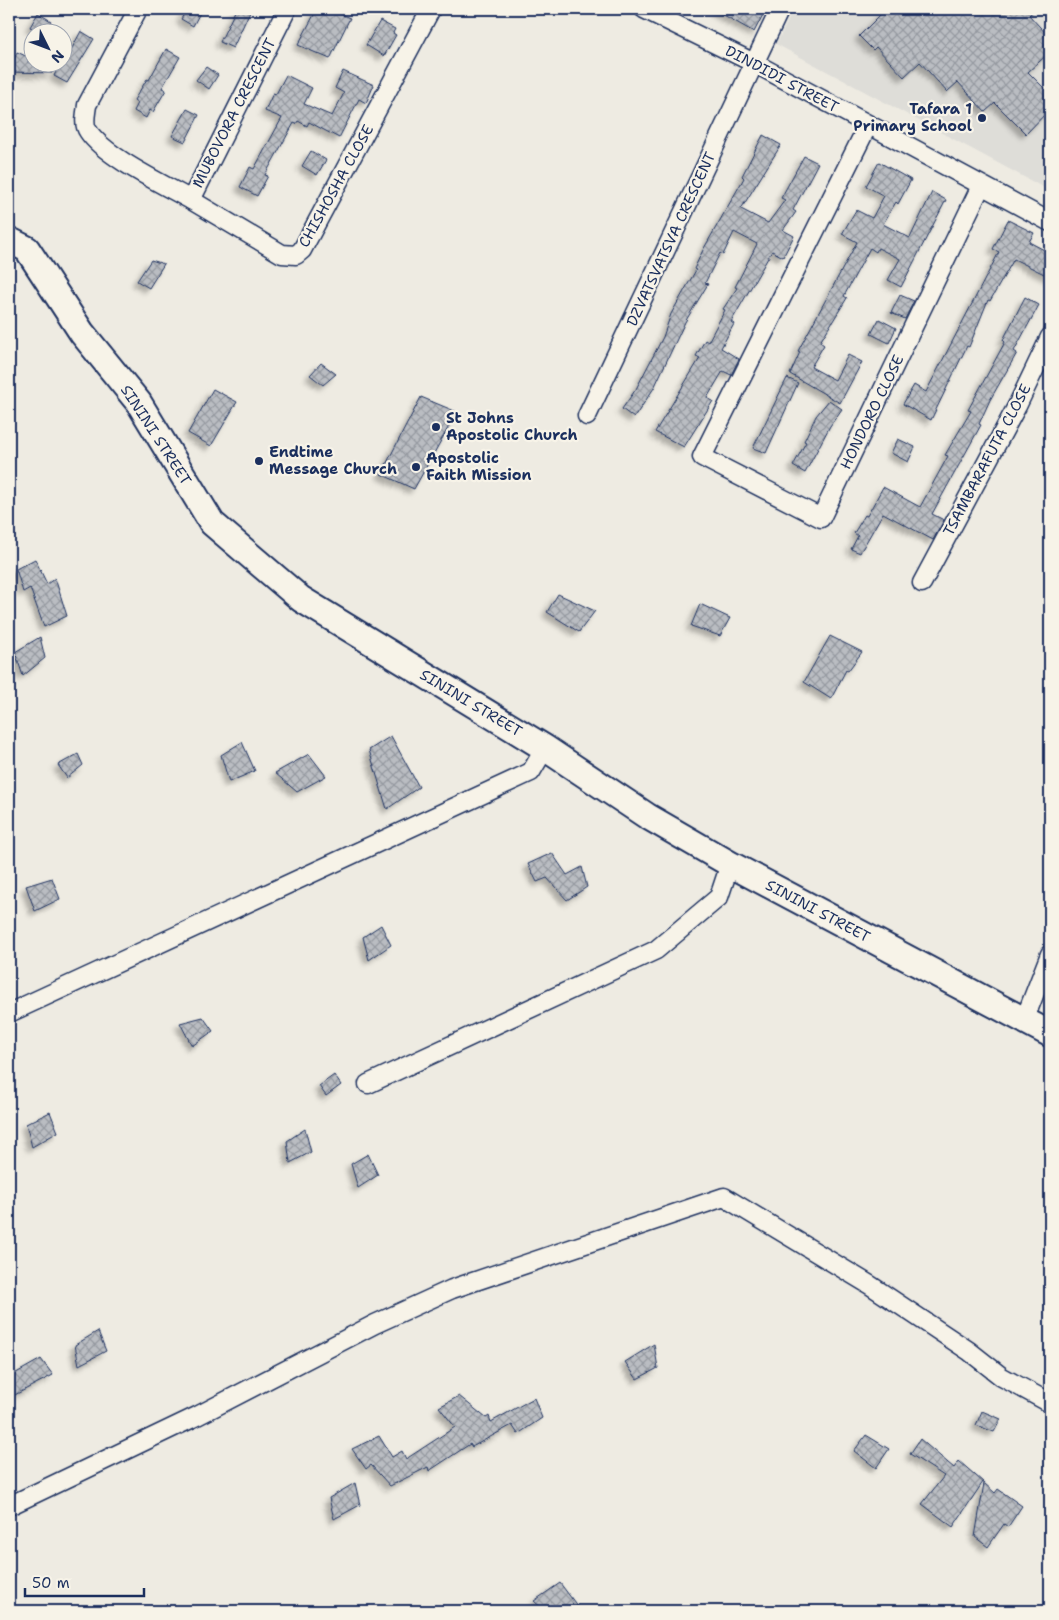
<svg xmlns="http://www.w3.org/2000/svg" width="1059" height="1620" font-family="'Shantell Sans',sans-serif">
<defs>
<pattern id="building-cross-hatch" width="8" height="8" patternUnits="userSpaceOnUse" patternTransform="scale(1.25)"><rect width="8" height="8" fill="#babdc2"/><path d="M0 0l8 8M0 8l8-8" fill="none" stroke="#969aa1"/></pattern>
<filter id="shadow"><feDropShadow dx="-4.5" dy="4.5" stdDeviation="2.5" flood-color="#0004"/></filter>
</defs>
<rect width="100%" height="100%" fill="#eeebe2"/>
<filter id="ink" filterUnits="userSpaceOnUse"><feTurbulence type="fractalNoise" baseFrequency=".02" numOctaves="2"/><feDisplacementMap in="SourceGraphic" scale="10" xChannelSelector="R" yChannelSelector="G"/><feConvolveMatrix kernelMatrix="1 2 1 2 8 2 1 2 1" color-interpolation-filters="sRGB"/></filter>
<g filter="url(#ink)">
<polygon fill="#deddd8" points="794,9 1050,9 1050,191 776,44"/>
<g fill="url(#building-cross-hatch)" stroke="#1b2f5e" filter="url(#shadow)">
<polygon points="187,9 202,9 193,26 181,19"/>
<polygon points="236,9 251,9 233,48 220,42"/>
<polygon points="317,9 328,9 350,18 330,59 298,45"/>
<polygon points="713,9 766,9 754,32"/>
<polygon points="886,9 1036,9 1029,15 1050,38 1050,52 1028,72 1050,94 1050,109 1026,134 995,103 985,112 958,82 947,92 920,62 904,77 876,47 873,50 859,36"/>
<polygon points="38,13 51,21 45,32 39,32 30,27"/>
<polygon points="380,21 395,29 393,33 396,35 384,56 366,45"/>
<polygon points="81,31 94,39 67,83 54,76 59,65 62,67"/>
<polygon points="166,49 180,57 162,88 166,90 153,112 150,110 146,118 134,111 138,103 134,100 147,79 149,80"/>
<polygon points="17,52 30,58 28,62 52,70 52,73 9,72"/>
<polygon points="206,67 218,75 209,89 196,80"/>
<polygon points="343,71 374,85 366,103 359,99 339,138 309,122 307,126 298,121 296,124 294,123 265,175 268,176 257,196 240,187 250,167 254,169 282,118 265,111 273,93 276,94 286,75 312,88 304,104 332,116 344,93 335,88"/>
<polygon points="187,109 199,115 185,142 172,136"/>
<polygon points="763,135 781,145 741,209 768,223 785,200 781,198 804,156 818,163 793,210 796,212 783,230 794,236 783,257 772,251 731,322 734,324 721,348 739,359 731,375 723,371 707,398 713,401 684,447 655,432 700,358 696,356 705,340 708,342 725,310 723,309 737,288 735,287 757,244 734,232 723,255 720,253 705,283 708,284 685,322 654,388 634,418 622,409 636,389 663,337 671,314 696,270 694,269 703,250 744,178 742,176"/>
<polygon points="311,151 326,160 317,175 302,166"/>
<polygon points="879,162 911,180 898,204 896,202 883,224 910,238 932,192 946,200 901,287 888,280 900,259 878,248 876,252 870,248 844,296 847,298 820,342 824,345 811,367 835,380 848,355 862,362 840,403 790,374 800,352 798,351 857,242 842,234 856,210 872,218 884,196 866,186"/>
<polygon points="1008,220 1034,233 1029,242 1050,253 1050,277 1014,259 990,301 988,300 969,347 967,346 931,420 903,404 914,385 926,392 999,252 993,249"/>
<polygon points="151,260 164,264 149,288 137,281"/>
<polygon points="900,295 914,301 905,319 891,313"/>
<polygon points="1025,297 1039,305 1014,351 1017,353 990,400 979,424 981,425 932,514 944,520 933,540 883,513 860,553 851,549 858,536 854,533 865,515 867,516 883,487 920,507 948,456 945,455 971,411 968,410 1005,342 1003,340"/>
<polygon points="879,319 896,328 889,343 871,334"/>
<polygon points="321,363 336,374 323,385 310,375"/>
<polygon points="787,378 798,383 766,453 753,448"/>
<polygon points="213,389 237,402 211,446 188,433"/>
<polygon points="421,397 457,412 414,489 381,474"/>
<polygon points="829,400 842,409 830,426 805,473 793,466 806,442 804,441 816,416"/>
<polygon points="898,439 915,447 908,462 891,453"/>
<polygon points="35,559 47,584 55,578 67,616 44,627 30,588 23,592 16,569"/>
<polygon points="558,594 595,611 579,632 547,612"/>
<polygon points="700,604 730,618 720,636 691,626"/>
<polygon points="830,636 862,652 848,671 846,670 831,699 804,682"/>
<polygon points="40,637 45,658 23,676 15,652"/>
<polygon points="391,736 419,787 387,809 369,750"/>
<polygon points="242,742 255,771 229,782 221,755"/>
<polygon points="78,754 83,765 67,778 58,765"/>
<polygon points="309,754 326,776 297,792 275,773"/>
<polygon points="552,853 567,875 582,867 587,887 567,900 547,878 537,882 528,864"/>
<polygon points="52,878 60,899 35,911 26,886"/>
<polygon points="381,925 391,945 369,960 363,937"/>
<polygon points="203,1017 213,1031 192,1046 180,1023"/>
<polygon points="334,1075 341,1085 326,1096 319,1086"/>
<polygon points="50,1112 58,1132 32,1147 26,1124"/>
<polygon points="305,1129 311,1152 290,1163 287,1141"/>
<polygon points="368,1154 378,1175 358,1188 351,1164"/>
<polygon points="98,1331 106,1351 79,1365 75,1345"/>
<polygon points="654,1344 658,1368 637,1379 625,1362"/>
<polygon points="41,1359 53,1375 9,1398 9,1377"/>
<polygon points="459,1396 486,1418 489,1416 491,1422 534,1398 542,1418 518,1434 512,1425 472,1447 470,1444 429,1471 428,1467 390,1486 371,1465 366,1469 352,1449 379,1436 392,1457 402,1451 406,1459 455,1427 439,1407"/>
<polygon points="982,1411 1001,1419 994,1432 976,1425"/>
<polygon points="866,1435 889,1449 876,1468 854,1451"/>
<polygon points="920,1439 954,1468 959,1461 983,1482 953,1527 922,1504 944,1476 910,1454"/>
<polygon points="355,1483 360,1505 334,1519 329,1498"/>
<polygon points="984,1483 995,1493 998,1489 1022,1506 1008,1527 1004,1524 988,1547 975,1537"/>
<polygon points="560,1583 581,1611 545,1611 534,1601"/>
</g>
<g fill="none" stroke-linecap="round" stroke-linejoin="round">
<defs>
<g id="street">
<path d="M138,9L87,105C86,114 83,124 88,131C105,157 163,184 191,200L287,9"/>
<polyline points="644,9 754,63 1050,222"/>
<polyline points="868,125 702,457 821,518 981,186"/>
<polyline points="191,200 282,254 296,255 302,250 431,9"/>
<polyline points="587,416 780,9"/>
<polyline points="922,583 1017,406 1050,337"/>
<polyline points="9,1013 531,772 545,748"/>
<polyline points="1024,1021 1050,954"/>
<polyline points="368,1084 656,950 719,897 730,864"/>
<polyline points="9,1506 197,1416 375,1324 452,1289 724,1197 870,1285 969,1351 1002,1377 1050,1403"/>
</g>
<polyline id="secondary" points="9,240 27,249 82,333 139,403 212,523 301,599 545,748 647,816 730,864 1050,1034"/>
</defs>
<use href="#street" stroke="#1b2f5e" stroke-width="21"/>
<use href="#secondary" stroke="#1b2f5e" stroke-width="29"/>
<use href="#street" stroke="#f7f3e8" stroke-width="18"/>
<use href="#secondary" stroke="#f7f3e8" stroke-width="25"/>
</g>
</g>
<g fill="#1b2f5e" stroke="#f7f3e8" stroke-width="2">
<circle cx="982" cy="118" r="5"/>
<circle cx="436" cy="427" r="5"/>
<circle cx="259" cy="461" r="5"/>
<circle cx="416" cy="467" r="5"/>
</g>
<g text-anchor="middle" stroke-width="4.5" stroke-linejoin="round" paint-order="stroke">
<g font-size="15" fill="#1b2f5e" stroke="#f7f3e8">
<text transform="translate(782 79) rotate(28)" y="5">DINDIDI STREET</text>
<text transform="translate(234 113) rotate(-63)" y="5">MUBOVORA CRESCENT</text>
<text transform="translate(336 186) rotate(-61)" y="5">CHISHOSHA CLOSE</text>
<text transform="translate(671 239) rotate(-65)" y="5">DZVATSVATSVA CRESCENT</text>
<text transform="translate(872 412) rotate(-64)" y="5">HONDORO CLOSE</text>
<text transform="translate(156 435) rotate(57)" y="5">SININI STREET</text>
<text transform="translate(987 460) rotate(-62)" y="5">TSAMBARAFUTA CLOSE</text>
<text transform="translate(471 703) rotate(31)" y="5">SININI STREET</text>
<text transform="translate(818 911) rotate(28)" y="5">SININI STREET</text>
</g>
<g font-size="15" font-weight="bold" fill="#1b2f5e" stroke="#f7f3e8" text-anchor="start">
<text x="972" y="114" text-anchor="end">Tafara 1<tspan x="972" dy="17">Primary School</tspan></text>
<text x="446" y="423">St Johns<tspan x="446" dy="17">Apostolic Church</tspan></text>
<text x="269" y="457">Endtime<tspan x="269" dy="17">Message Church</tspan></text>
<text x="426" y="463">Apostolic<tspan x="426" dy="17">Faith Mission</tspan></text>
</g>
</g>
<rect width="1059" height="1620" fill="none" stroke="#f7f3e8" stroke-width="30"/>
<rect x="15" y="15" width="1029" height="1590" fill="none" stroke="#1b2f5e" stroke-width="2" filter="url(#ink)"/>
<g transform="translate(48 48) rotate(132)"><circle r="24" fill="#f7f3e8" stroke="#9fa5b1"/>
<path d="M0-4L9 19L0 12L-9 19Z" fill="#1b2f5e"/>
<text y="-8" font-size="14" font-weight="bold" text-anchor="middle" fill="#1b2f5e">N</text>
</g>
<path d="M25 1588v8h119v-8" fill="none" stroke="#1b2f5e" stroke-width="2.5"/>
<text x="32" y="1588" font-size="15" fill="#1b2f5e" stroke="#f7f3e8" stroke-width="4" paint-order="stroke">50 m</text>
</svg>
